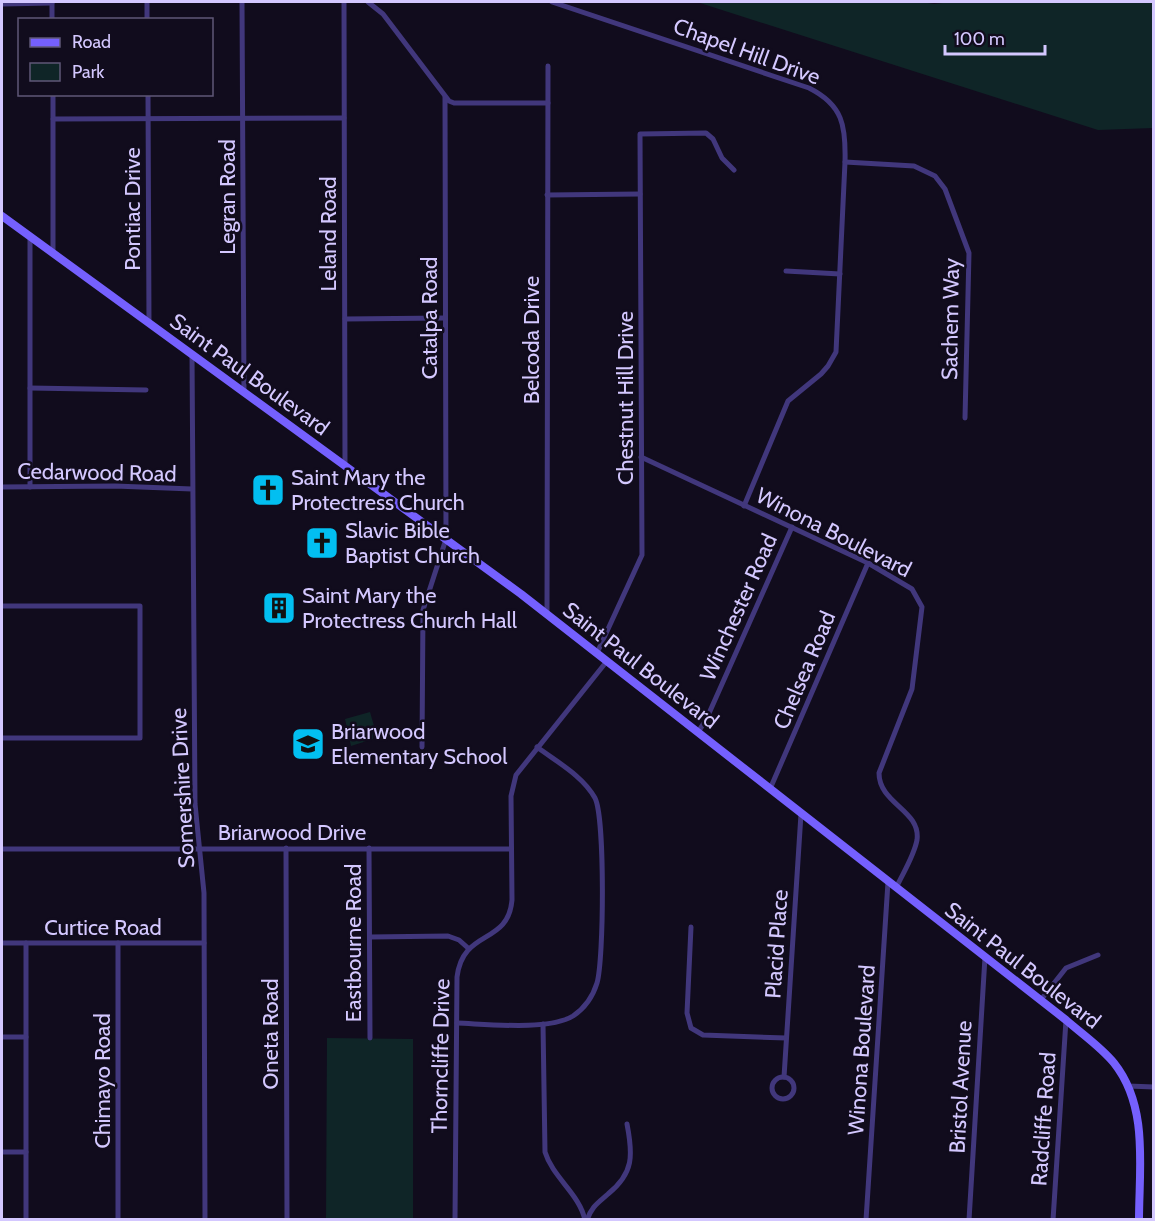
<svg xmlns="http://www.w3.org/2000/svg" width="1155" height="1221" font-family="Cabin,sans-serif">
<rect width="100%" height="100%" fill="#110c1d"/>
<g fill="#0f2527">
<polygon points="697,2 922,2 934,4 951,2 1153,2 1153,128 1098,130"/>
<polygon points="370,712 374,726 373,739 351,746 345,719"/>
<polygon points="327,1038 413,1039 413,1219 326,1220"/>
</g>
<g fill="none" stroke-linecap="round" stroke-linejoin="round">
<g stroke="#41377c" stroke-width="5">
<polyline points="52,2 52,20"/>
<polyline points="147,2 147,20"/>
<polyline points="242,2 244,392"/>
<polyline points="344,2 345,466"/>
<polyline points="368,2 383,14 449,101 454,103 548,103"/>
<path d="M552,2L809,88C843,105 846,126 845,162L836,352L828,366L821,374L788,401L744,506"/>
<polyline points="2,4 52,3"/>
<polyline points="53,94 53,253"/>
<polyline points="148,94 149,323"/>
<polyline points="53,119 344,118"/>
<polyline points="845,162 914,166 935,176 945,189 969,253 965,418"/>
<polyline points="547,195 640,194"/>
<polyline points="30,236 30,487"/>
<polyline points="786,271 840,274"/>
<polyline points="345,319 445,318"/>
<polyline points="192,354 195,804 204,893 205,1220"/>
<polyline points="30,388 146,390"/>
<path d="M641,457L868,563L912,589L922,607L912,689L879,773C879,804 921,810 917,840C914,856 903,873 896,888"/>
<polyline points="2,487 115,486 192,489"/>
<polyline points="2,606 140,606 140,738 2,738"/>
<polyline points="547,615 548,66"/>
<polyline points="597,653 642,555 640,134 706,133 713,139 722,158 734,170"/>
<polyline points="698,732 706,720 792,527"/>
<polyline points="422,747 423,610 446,539 445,97"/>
<polyline points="770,789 868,563"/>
<polyline points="286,848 287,1220"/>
<polyline points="369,848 370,1038"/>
<polyline points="2,849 511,849"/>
<polyline points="691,927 687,1013 691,1028 703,1035 786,1038"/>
<polyline points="370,937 448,936 459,940 468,948"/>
<polyline points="2,943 204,943"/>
<polyline points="26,943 26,1220"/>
<polyline points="1040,1001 1066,968 1098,955"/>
<path d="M457,1023C486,1024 549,1031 573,1016C585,1008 593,996 597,983C604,959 605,818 595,798C583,776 557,762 537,747"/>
<path d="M543,1024L545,1152C553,1178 579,1193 585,1220"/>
<polyline points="2,1037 26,1037"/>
<polyline points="784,1077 801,814"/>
<circle cx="783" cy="1088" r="11"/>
<polyline points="1128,1086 1154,1087"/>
<polyline points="2,1152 26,1152"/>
<polyline points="118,1220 118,943"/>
<path d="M455,1220L457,977C463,928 508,946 512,900L511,796L516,775L607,661"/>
<path d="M587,1220C592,1206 598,1203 608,1194C634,1173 633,1155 627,1124"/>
<polyline points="866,1220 888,882"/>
<polyline points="969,1220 985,957"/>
<polyline points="1053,1220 1066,1020"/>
</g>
<path stroke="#7560fe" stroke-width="8" d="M2,216L521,594L1066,1020C1082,1034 1101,1047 1114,1063C1149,1107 1139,1168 1139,1220"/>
</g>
<defs>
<symbol id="church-square" viewBox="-11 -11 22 22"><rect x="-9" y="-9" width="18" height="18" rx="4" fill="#02bff1" stroke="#110c1d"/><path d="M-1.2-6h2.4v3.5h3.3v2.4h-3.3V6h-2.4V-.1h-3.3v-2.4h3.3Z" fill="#111"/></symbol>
<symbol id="building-square" viewBox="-11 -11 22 22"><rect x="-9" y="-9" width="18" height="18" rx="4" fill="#02bff1" stroke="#110c1d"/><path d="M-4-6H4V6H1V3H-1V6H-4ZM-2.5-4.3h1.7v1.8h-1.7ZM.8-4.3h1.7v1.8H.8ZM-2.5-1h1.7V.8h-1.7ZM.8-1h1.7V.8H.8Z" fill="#111"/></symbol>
<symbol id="school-square" viewBox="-11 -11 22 22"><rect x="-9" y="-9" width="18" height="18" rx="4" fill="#02bff1" stroke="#110c1d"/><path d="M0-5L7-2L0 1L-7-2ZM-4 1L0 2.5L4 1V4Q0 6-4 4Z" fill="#111"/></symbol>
</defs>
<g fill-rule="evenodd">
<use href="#church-square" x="249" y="471" width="38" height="38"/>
<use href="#church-square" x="303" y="524" width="38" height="38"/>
<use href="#building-square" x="260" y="589" width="38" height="38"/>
<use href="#school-square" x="289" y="725" width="38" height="38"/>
</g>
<g text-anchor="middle" stroke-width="5" stroke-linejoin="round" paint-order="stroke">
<g font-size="22" fill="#d4c8ff" stroke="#110c1d">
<text transform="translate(747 51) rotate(20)" y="8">Chapel Hill Drive</text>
<text transform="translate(227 197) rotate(-90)" y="8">Legran Road</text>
<text transform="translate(132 209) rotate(-90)" y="8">Pontiac Drive</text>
<text transform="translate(328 234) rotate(-90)" y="8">Leland Road</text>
<text transform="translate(429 318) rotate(-90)" y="8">Catalpa Road</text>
<text transform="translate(950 319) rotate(-89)" y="8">Sachem Way</text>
<text transform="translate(531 340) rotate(-90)" y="8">Belcoda Drive</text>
<text transform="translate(250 374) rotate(36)" y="8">Saint Paul Boulevard</text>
<text transform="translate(625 398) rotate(-90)" y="8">Chestnut Hill Drive</text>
<text transform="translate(97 472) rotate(1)" y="8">Cedarwood Road</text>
<text transform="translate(834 532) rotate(27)" y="8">Winona Boulevard</text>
<text transform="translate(738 607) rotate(-66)" y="8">Winchester Road</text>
<text transform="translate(641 665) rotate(38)" y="8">Saint Paul Boulevard</text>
<text transform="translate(804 670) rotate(-67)" y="8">Chelsea Road</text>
<text transform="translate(182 788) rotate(-93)" y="8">Somershire Drive</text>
<text x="292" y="840">Briarwood Drive</text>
<text x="103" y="935">Curtice Road</text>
<text transform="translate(353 943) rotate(-90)" y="8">Eastbourne Road</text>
<text transform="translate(776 944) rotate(-86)" y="8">Placid Place</text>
<text transform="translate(1023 965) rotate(38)" y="8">Saint Paul Boulevard</text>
<text transform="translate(270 1034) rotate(-90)" y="8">Oneta Road</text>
<text transform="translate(861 1050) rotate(-86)" y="8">Winona Boulevard</text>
<text transform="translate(440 1056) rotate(-89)" y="8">Thorncliffe Drive</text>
<text transform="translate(102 1081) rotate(-90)" y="8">Chimayo Road</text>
<text transform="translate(960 1087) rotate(-87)" y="8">Bristol Avenue</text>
<text transform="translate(1043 1119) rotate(-86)" y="8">Radcliffe Road</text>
</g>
<g font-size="22" fill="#d4c8ff" stroke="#110c1d" text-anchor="start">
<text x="291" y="485">Saint Mary the<tspan x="291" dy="25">Protectress Church</tspan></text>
<text x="345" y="538">Slavic Bible<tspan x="345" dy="25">Baptist Church</tspan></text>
<text x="302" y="603">Saint Mary the<tspan x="302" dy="25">Protectress Church Hall</tspan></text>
<text x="331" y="739">Briarwood<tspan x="331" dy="25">Elementary School</tspan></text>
</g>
</g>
<rect width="1155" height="1221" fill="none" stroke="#d4c8ff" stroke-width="6"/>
<rect x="18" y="18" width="195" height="78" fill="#110c1d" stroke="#5f5777" stroke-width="1.5"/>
<rect x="30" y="38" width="30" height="9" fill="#7560fe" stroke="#5f5777" stroke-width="1.5"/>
<text x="72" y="48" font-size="18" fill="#d4c8ff">Road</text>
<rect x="30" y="63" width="30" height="18" fill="#0f2527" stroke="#5f5777" stroke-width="1.5"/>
<text x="72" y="78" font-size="18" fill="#d4c8ff">Park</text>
<path d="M945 45v9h100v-9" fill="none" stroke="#d4c8ff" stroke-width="3"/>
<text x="954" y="45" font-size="18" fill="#d4c8ff" stroke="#110c1d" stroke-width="4.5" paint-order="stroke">100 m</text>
</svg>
